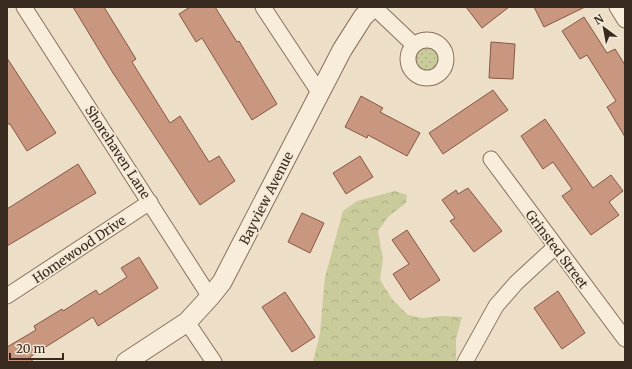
<svg xmlns="http://www.w3.org/2000/svg" width="632" height="369" font-family="Merriweather,serif">
<defs>
<pattern id="grass-dots" width="8" height="8" patternUnits="userSpaceOnUse"><rect width="8" height="8" fill="#c9cb9b"/><path d="M2 2h.1M6 6h.1" fill="none" stroke="#adae85" stroke-width="1.8" stroke-linecap="round"/></pattern>
<pattern id="forest-crowns" width="20" height="18" patternUnits="userSpaceOnUse"><rect width="20" height="18" fill="#c9cb9b"/><path d="M2 6a3 3 0 1 1 6 0M12 15a3 3 0 1 1 6 0" fill="none" stroke="#adae85"/></pattern>
</defs>
<rect width="100%" height="100%" fill="#eddec7"/>
<circle fill="url(#grass-dots)" cx="427" cy="59" r="18"/>
<polygon fill="url(#forest-crowns)" points="395,191 407,195 406,203 388,217 378,231 383,259 380,280 392,299 408,315 422,318 441,316 462,317 456,338 456,362 313,362 320,333 325,277 343,211 357,201"/>
<g fill="#c9977f" stroke="#865844">
<polygon points="73,7 104,7 136,59 132,62 170,123 180,116 209,162 219,156 235,181 200,205 113,73"/>
<polygon points="190,7 215,7 237,42 239,41 277,104 252,120 202,38 196,42 179,14"/>
<polygon points="466,7 509,7 482,28"/>
<polygon points="534,7 585,7 544,27"/>
<polygon points="584,17 607,53 615,49 625,65 625,137 607,107 616,101 587,55 580,59 562,31"/>
<polygon points="491,42 515,44 513,79 489,78"/>
<polygon points="7,58 56,133 27,151 10,124 7,124"/>
<polygon points="493,90 508,110 443,154 429,133"/>
<polygon points="361,96 383,108 380,112 420,133 407,156 368,135 367,138 345,127"/>
<polygon points="545,119 593,188 611,175 623,191 609,202 619,215 591,235 562,196 572,189 553,162 543,169 521,136"/>
<polygon points="360,156 373,177 346,194 333,173"/>
<polygon points="78,164 96,193 7,246 7,209"/>
<polygon points="468,188 502,231 474,252 450,221 455,218 442,200 456,190 458,194"/>
<polygon points="302,213 324,223 310,253 288,242"/>
<polygon points="407,230 440,280 410,300 393,274 409,264 392,240"/>
<polygon points="139,257 158,288 98,326 93,317 30,357 33,362 7,362 7,347 36,330 34,326 62,309 63,311 96,290 99,295 127,277 121,268"/>
<polygon points="558,291 585,333 562,349 534,308"/>
<polygon points="285,292 315,337 292,352 262,307"/>
</g>
<g fill="none" stroke-linecap="round" stroke-linejoin="round">
<defs>
<g id="minor">
<polyline points="24,7 210,297"/>
<polyline points="263,7 319,92"/>
<polyline points="374,7 414,45"/>
<polyline points="617,7 625,20"/>
<circle cx="427" cy="59" r="19"/>
<polyline points="491,159 625,339"/>
<polyline points="7,296 150,202"/>
<polyline points="187,322 214,362"/>
<polyline points="465,362 496,306 516,283 555,247"/>
</g>
<polyline id="tertiary" points="126,362 187,322 210,297 222,282 342,50 363,17 373,7"/>
</defs>
<use href="#minor" stroke="#88705d" stroke-width="17"/>
<use href="#tertiary" stroke="#88705d" stroke-width="21"/>
<use href="#minor" stroke="#f8ecda" stroke-width="15"/>
<use href="#tertiary" stroke="#f8ecda" stroke-width="19"/>
</g>
<g text-anchor="middle" stroke-width="4" stroke-linejoin="round" paint-order="stroke">
<g font-size="13" fill="#392a20" stroke="#f4e9d6">
<text transform="translate(118 152) rotate(57)" y="5">Shorehaven Lane</text>
<text transform="translate(266 198) rotate(-63)" y="5">Bayview Avenue</text>
<text transform="translate(79 249) rotate(-34)" y="5">Homewood Drive</text>
<text transform="translate(557 249) rotate(53)" y="5">Grinsted Street</text>
</g>
</g>
<rect width="632" height="369" fill="none" stroke="#392a20" stroke-width="16"/>
<g transform="translate(604 28) rotate(328)" stroke="#f4e9d6" stroke-width="3" paint-order="stroke">
<path d="M0-3L7 15L0 10L-7 15Z" fill="#392a20"/>
<text y="-6" font-size="11" font-weight="bold" text-anchor="middle" fill="#392a20">N</text>
</g>
<path d="M10 353v6h53v-6" fill="none" stroke="#392a20" stroke-width="2"/>
<text x="16" y="353" font-size="12" fill="#392a20" stroke="#f4e9d6" stroke-width="3" paint-order="stroke">20 m</text>
</svg>
